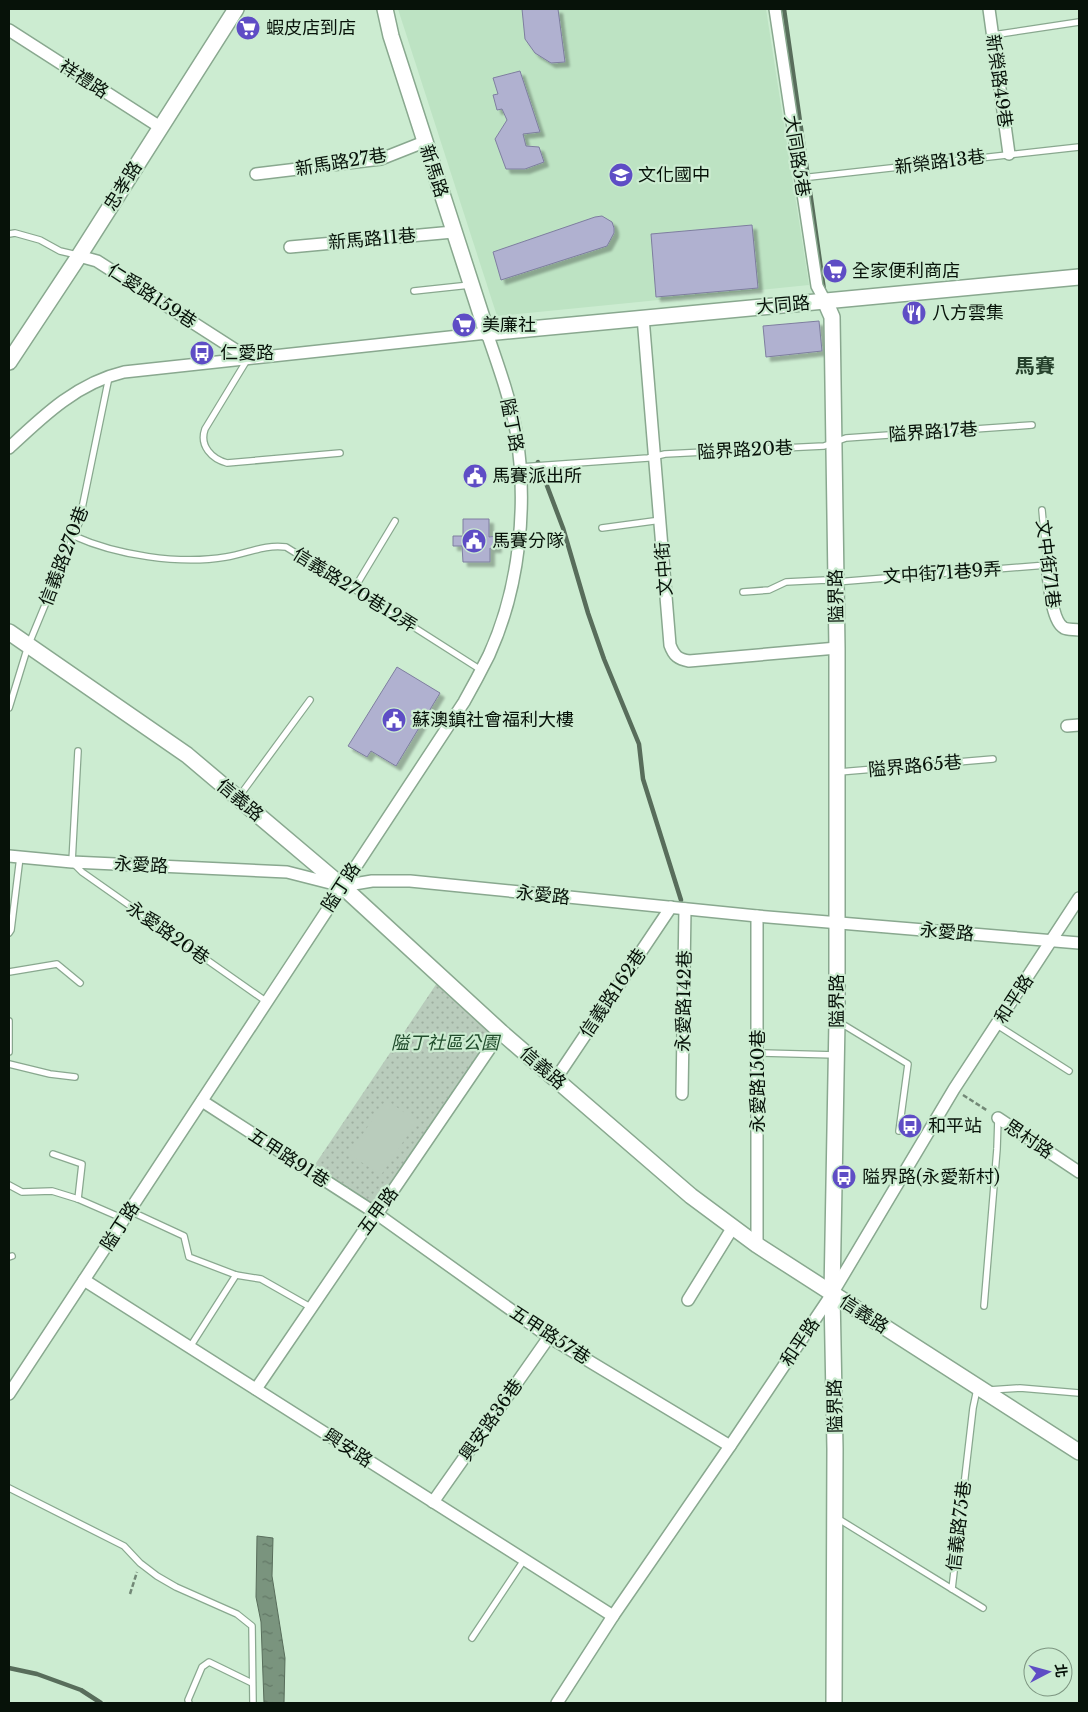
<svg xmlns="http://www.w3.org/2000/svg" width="1088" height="1712" font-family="'Libre Baskerville','Noto Sans TC',serif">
<defs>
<pattern id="park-dots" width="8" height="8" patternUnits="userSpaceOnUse" patternTransform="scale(1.25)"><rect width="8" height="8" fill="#b9ccbc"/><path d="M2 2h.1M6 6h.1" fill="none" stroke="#9eaea0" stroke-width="1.8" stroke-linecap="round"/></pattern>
<pattern id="water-ripples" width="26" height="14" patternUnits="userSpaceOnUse" patternTransform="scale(1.25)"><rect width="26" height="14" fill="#7a947e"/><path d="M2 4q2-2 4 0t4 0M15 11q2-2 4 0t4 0" fill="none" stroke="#627765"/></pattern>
<filter id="shadow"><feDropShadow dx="4.5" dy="4.5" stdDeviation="1" flood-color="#0004"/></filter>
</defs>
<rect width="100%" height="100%" fill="#ccecd1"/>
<polygon fill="#bde3c3" points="398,9 766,9 809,285 497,316"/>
<polygon fill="url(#park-dots)" points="441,977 501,1032 377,1214 310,1172"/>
<polygon fill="#b9ccbc" points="386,1100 417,1121 381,1175 349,1154"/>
<polygon fill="url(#water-ripples)" stroke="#586d5b" points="257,1536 273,1538 272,1576 285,1658 284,1703 264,1703 261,1622 256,1597"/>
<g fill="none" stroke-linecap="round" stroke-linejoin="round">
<g stroke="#586d5b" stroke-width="4.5">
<polyline points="784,9 824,290"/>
<polyline points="538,462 563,528 588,613 604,659 639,744 643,779 681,900"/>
<polyline points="9,1668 37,1674 81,1690 101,1703"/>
</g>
</g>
<g fill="#b0b1d0" stroke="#7e7e9f" filter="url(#shadow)">
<polygon points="522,9 558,9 565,62 551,63 535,53 525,39"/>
<polygon points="520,71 540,132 523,134 526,146 539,147 544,162 525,169 506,169 495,139 507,120 502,109 497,110 493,95 498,94 493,78"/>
<polygon points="602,216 612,222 614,228 614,233 607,246 501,280 493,252 595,217"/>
<polygon points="752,225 758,288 656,297 651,234"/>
<polygon points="819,321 822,351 766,357 763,326"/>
<polygon points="463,519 489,519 489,537 496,536 497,548 490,548 490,562 463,562 462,546 453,546 453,536 463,536"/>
<polygon points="397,667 440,693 396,766 371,751 367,757 348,746"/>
</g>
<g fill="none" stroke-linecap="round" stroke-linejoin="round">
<defs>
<g id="service">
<polyline points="993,35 1079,22"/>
<polyline points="801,178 1079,147"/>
<polyline points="9,234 15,233 40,240 60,251 77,255"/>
<polyline points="414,291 470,285"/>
<path d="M247,360L205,429C199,446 212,459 227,463L340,453"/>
<polyline points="520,467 648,458 665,454 824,446 846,438 1032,425"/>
<polyline points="602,528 661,520"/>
<path d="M74,536C116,555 179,565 226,557C247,554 264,544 286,547L354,589L481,670"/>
<polyline points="354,589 395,521"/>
<polyline points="743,592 769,590 786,582 826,580 836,582 1047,565 1042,510"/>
<polyline points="9,708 28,646 79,523 109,377"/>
<polyline points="78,751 72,862 82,872 267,1002"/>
<polyline points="839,772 993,759"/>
<polyline points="238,798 310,700"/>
<polyline points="9,933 11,930 20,857"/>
<polyline points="9,972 57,964 80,983"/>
<polyline points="9,1021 9,1052"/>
<polyline points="839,1022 908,1064 899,1131"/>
<polyline points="997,1025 1069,1071"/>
<polyline points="758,1053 836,1055"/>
<polyline points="9,1064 50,1074 75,1077"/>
<polyline points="53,1154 82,1164 78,1199"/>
<polyline points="9,1185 22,1192 52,1191 78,1199 124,1219"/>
<polyline points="130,1211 184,1236 189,1257 236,1275 261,1279 312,1308"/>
<polyline points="9,1257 12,1256"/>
<polyline points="984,1306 997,1149 998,1118"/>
<polyline points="190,1347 236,1275"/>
<polyline points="989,1390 1020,1388 1079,1393"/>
<polyline points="9,1488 124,1546 140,1563 157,1576 176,1587 237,1614 252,1626 253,1703"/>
<polyline points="837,1518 952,1589 973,1408 977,1389"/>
<polyline points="952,1589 983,1608"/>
<polyline points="472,1638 524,1560"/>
<polyline points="189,1703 188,1700 202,1667 209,1662 252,1683"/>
</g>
<g id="minor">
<polyline points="775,9 817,286 825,301"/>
<polyline points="989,9 1009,154"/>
<polyline points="9,30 160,127"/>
<polyline points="256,174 381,159 424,142"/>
<polyline points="290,247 453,232"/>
<polyline points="79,256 97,261 248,358"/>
<path d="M643,317L670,645C674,656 678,659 689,661L837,648"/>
<path d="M9,448C43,416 77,383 124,372L487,333C498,365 510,398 516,431C528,504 520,587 489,655C481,671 473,686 464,702L9,1394"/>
<path d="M1047,565C1049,580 1051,621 1064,628C1068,630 1074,629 1079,630"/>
<polyline points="1067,726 1079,725"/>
<polyline points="9,856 72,862 287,872 342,886 372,881 410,881 757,916 1079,943"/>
<polyline points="757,916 757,1245"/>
<polyline points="555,1080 671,907"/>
<polyline points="682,1094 685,909"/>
<polyline points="202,1101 377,1214 549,1337 730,1446"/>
<polyline points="998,1118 1079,1172"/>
<polyline points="84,1280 613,1616"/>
<polyline points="688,1300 733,1227"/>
<polyline points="256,1389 367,1226 377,1214 501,1032"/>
<polyline points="433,1502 549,1337"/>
<polyline points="557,1703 613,1616 730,1446 832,1294 954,1089 1079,898"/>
</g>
<g id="tertiary">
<polyline points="385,9 391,36 487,333 1079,277"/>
<polyline points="825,301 832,317 837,648 837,1021 832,1294 835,1449 834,1703"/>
<polyline points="9,362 79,256 236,9"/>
<polyline points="9,632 187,755 342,886 501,1032 691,1196 757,1245 1079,1452"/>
</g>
</defs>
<use href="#service" stroke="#89a88f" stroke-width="8"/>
<use href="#minor" stroke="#89a88f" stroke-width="14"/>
<use href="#tertiary" stroke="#89a88f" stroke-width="18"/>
<g stroke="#728876" stroke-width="2.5" stroke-dasharray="5 2.5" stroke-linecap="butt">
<polyline points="963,1095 988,1111"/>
<polyline points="130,1594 137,1572"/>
</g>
<use href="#service" stroke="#fff" stroke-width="5.5"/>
<use href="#minor" stroke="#fff" stroke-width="11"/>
<use href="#tertiary" stroke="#fff" stroke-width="15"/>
</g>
<defs>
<symbol id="supermarket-disc" viewBox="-11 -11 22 22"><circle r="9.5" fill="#5e4dc5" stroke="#ccecd1"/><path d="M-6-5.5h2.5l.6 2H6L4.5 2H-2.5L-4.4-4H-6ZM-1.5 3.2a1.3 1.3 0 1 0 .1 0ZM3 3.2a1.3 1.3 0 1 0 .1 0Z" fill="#fff"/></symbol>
<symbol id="school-disc" viewBox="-11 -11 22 22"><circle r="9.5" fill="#5e4dc5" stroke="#ccecd1"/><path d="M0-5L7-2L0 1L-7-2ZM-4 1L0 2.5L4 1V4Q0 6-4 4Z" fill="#fff"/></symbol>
<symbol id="restaurant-disc" viewBox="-11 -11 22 22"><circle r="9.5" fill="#5e4dc5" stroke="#ccecd1"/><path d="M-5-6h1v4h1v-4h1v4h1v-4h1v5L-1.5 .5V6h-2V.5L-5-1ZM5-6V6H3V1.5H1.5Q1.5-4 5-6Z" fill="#fff"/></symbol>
<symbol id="bus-disc" viewBox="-11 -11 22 22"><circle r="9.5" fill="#5e4dc5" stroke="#ccecd1"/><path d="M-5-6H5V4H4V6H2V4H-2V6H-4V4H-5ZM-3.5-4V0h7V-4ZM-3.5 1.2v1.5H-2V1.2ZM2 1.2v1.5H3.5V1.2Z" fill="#fff"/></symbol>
<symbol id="civic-disc" viewBox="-11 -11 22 22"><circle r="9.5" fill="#5e4dc5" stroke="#ccecd1"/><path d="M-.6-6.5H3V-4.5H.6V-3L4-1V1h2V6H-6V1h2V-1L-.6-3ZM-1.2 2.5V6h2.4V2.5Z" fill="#fff"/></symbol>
</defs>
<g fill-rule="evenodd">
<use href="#supermarket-disc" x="234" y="14" width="28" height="28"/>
<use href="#school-disc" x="607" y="161" width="28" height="28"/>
<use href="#supermarket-disc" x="821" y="257" width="28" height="28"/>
<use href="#restaurant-disc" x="900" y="299" width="28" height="28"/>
<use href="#supermarket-disc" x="450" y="311" width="28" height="28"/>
<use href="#bus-disc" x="188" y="339" width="28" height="28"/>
<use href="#civic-disc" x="461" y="462" width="28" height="28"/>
<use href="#civic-disc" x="460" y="527" width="28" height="28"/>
<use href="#civic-disc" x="380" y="706" width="28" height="28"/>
<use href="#bus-disc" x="896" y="1112" width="28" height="28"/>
<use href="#bus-disc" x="830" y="1163" width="28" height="28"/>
</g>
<g text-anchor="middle" stroke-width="4.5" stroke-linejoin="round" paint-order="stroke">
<g font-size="18" fill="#071209" stroke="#ccecd1" text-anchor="start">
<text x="266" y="34">蝦皮店到店</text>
<text x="638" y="181">文化國中</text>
<text x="852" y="277">全家便利商店</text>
<text x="932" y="319">八方雲集</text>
<text x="482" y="331">美廉社</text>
<text x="220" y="359">仁愛路</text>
<text x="492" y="482">馬賽派出所</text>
<text x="492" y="547">馬賽分隊</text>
<text x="412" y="726">蘇澳鎮社會福利大樓</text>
<text x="928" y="1132">和平站</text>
<text x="862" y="1183">隘界路(永愛新村)</text>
</g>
<g font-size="18" fill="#071209" stroke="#ccecd1">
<text transform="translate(84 79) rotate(33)" y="6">祥禮路</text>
<text transform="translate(999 81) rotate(82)" y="6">新榮路49巷</text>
<text transform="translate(797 156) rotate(81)" y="6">大同路5巷</text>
<text transform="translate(341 162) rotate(-9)" y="6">新馬路27巷</text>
<text transform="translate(940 162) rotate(-7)" y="6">新榮路13巷</text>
<text transform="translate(434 171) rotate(72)" y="6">新馬路</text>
<text transform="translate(123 186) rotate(-58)" y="6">忠孝路</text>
<text transform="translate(372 239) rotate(-5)" y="6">新馬路11巷</text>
<text transform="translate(152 296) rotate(33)" y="6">仁愛路159巷</text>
<text transform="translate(783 305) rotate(-5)" y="6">大同路</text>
<text transform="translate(512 425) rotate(79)" y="6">隘丁路</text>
<text transform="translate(933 432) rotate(-4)" y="6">隘界路17巷</text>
<text transform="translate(745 450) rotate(-3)" y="6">隘界路20巷</text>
<text transform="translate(64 556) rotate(-69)" y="6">信義路270巷</text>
<text transform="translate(1048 564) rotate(83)" y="6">文中街71巷</text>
<text transform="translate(664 569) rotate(-94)" y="6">文中街</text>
<text transform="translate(942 573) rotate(-4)" y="6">文中街71巷9弄</text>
<text transform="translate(355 590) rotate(32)" y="6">信義路270巷12弄</text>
<text transform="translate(836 596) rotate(-91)" y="6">隘界路</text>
<text transform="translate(915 766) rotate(-5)" y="6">隘界路65巷</text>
<text transform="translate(240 800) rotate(40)" y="6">信義路</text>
<text transform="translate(141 865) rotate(3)" y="6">永愛路</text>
<text transform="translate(341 887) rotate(-57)" y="6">隘丁路</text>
<text transform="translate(543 895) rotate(6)" y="6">永愛路</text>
<text transform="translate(947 932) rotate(5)" y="6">永愛路</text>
<text transform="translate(168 933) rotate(35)" y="6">永愛路20巷</text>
<text transform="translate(613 993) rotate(-56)" y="6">信義路162巷</text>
<text transform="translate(1014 999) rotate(-57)" y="6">和平路</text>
<text transform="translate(684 1001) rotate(-89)" y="6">永愛路142巷</text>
<text transform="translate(837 1001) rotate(-90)" y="6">隘界路</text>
<text transform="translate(543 1068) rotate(41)" y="6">信義路</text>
<text transform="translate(758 1081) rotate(-90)" y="6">永愛路150巷</text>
<text transform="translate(1029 1139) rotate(34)" y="6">思村路</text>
<text transform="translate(289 1158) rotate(33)" y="6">五甲路91巷</text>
<text transform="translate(378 1211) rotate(-54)" y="6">五甲路</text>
<text transform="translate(120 1226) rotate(-57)" y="6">隘丁路</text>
<text transform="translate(864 1314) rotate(33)" y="6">信義路</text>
<text transform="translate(550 1335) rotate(33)" y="6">五甲路57巷</text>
<text transform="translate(800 1342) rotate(-56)" y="6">和平路</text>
<text transform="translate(835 1406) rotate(-91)" y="6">隘界路</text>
<text transform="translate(491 1420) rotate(-55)" y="6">興安路36巷</text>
<text transform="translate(348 1448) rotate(33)" y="6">興安路</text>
<text transform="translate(959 1526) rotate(-83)" y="6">信義路75巷</text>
</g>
<g font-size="18" font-style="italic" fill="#204c2c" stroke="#ccecd1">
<text x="445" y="1049">隘丁社區公園</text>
</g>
<g font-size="20" font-weight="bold" fill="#26412c" stroke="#ccecd1">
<text x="1035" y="373">馬賽</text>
</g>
</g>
<rect width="1088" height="1712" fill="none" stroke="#071209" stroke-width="20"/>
<g transform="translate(1048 1672) rotate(84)"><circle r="24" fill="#ccecd1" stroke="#7d9581"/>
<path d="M0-4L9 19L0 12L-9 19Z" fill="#5e4dc5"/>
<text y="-8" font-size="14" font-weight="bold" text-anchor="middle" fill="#071209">北</text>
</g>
</svg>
